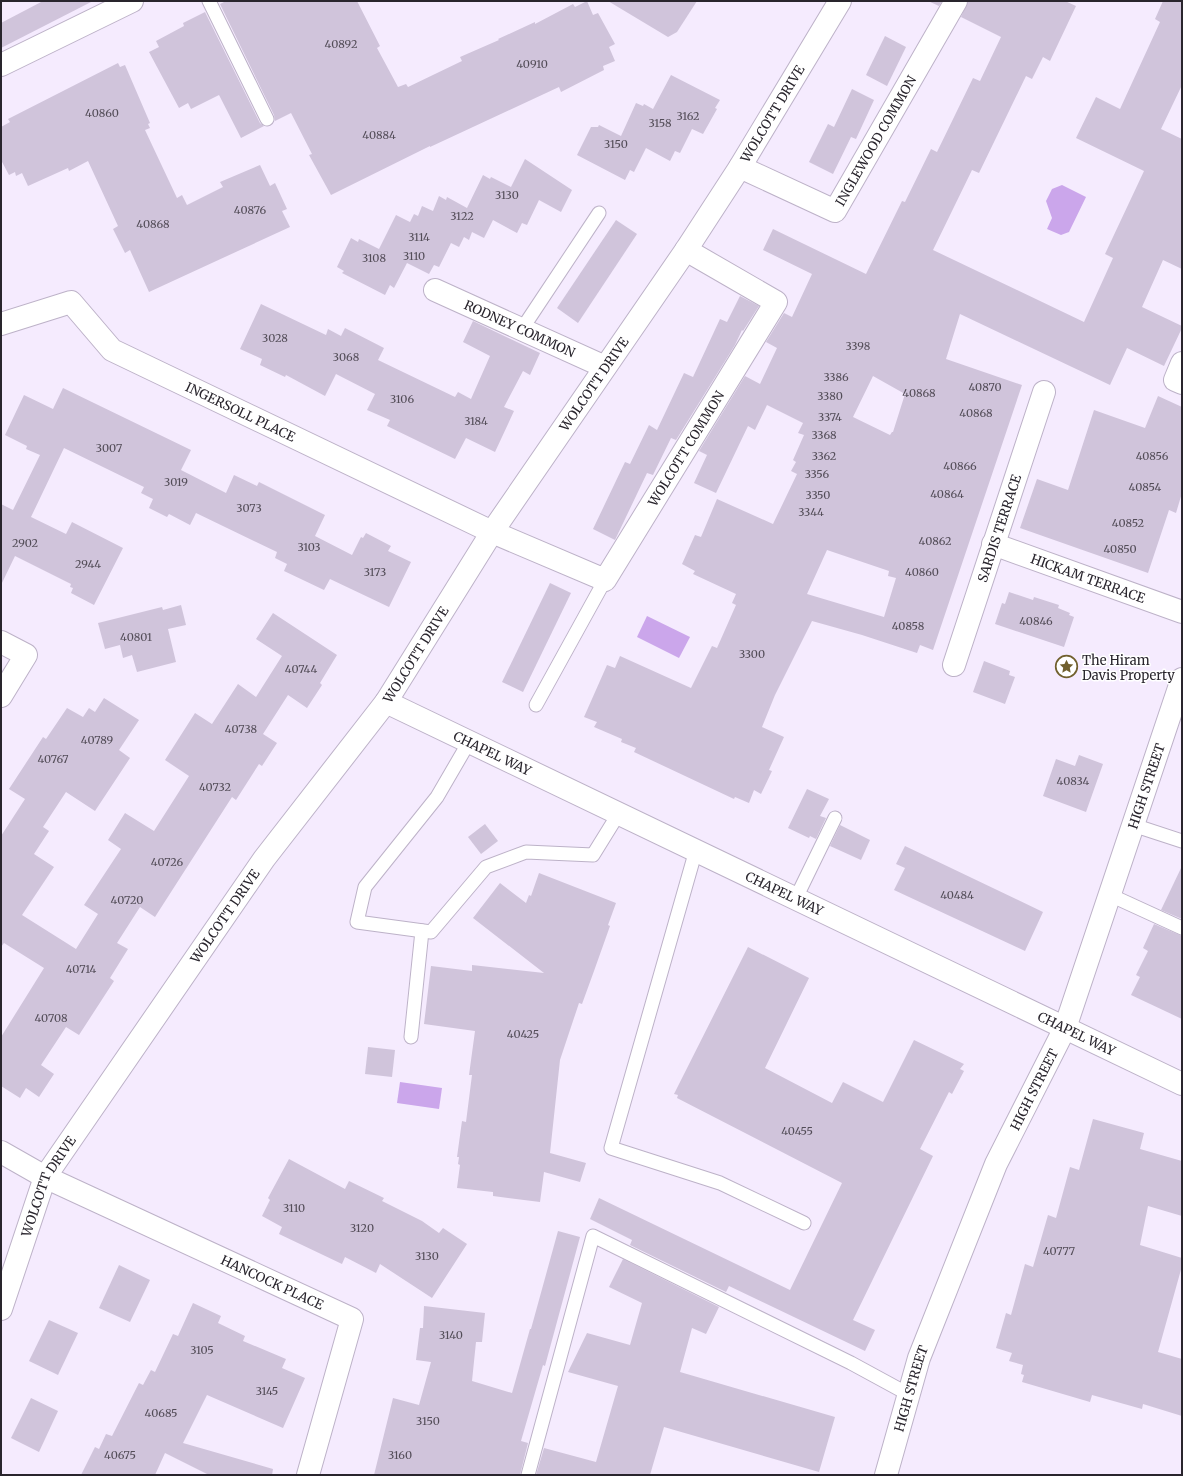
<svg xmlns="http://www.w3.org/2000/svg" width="1183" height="1476" font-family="Merriweather,serif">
<rect width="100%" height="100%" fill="#f5ebfe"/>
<g fill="#cba6eb">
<polygon points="1062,185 1086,197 1069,232 1061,235 1047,229 1052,218 1046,201 1052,189"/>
<polygon points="647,616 690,637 679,658 637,637"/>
<polygon points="400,1082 442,1088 439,1109 397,1103"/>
</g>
<g fill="#d0c4db" fill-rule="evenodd">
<polygon points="43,1 93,1 1,48 1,23"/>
<polygon points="226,1 357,1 380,46 377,48 398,87 406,84 408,87 462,61 460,57 499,40 498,39 535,22 535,24 573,4 575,7 587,1 593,15 598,13 615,44 609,47 615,61 603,66 604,70 561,92 559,87 430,147 430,146 331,195 309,155 312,154 291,113 275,121 274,115 220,4"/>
<polygon points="608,1 697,1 677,32 668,37"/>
<polygon points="928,1 942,1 939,6"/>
<path d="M968,1H1065L1076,6L1050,61L1043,57L1032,79L1026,76L979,173L972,170L933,250L1084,322L1113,258L1105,254L1144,171L1076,138L1096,97L1120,109L1160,22L1155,19L1163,1H1182V85L1161,129L1182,139V269L1163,260L1142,307L1182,326V328L1164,366L1127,348L1110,385L960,314L946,359L1022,385L933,650L920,645L917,653L862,635L812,621L775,695L762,727L784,737L769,770L772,771L761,794L754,790L749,803L735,797L734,799L634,752L636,748L621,742L622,739L594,727L597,722L584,717L607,665L615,668L620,656L691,688L712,646L717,648L736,605L732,603L736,594L693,574L695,571L682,564L695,535L701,537L717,499L773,524L797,474L791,471L796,462L793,460L804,435L798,433L803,423L767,405L755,430L748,426L716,493L694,483L707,455L699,451L745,376L760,384L777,348L766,342L784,313L792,317L812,274L763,250L773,229L866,274L902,201L905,202L931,149L937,152L973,78L980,81L1001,37L961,17ZM873,376L905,394L893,432H892L890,435L853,417ZM827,550L889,571L888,576L896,578L884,617L807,594Z"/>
<polygon points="205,12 260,123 264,126 241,138 219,95 191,109 188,103 179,108 149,52 159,47 156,41 184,26 183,23"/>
<polygon points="885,36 906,47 887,86 866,75"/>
<polygon points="118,63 120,67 125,65 150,123 148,124 150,128 145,130 177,198 182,195 187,205 223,187 220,182 260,165 270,186 275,183 287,209 282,211 290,227 149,292 130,250 125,253 113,229 118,226 88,161 69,171 68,168 28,186 22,173 16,176 15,172 9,175 1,160 1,127 10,122 8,119"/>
<polygon points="671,75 720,100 715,108 717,109 703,134 692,129 680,153 675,151 670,161 646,148 634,172 630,170 625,180 577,155 591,127 598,127 599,125 621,136 636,103 643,106 644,104 653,109"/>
<polygon points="852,89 874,100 856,139 851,137 833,174 809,162 828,124 834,127"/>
<polygon points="525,159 572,190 561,212 539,200 527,225 522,223 517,233 493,220 484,238 472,232 469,240 464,237 459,247 451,243 439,267 434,265 429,274 407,263 394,288 390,285 385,295 342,273 344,271 337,267 351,238 358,242 359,239 379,249 396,215 410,222 414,214 418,216 422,206 433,211 439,196 446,200 447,197 467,208 483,175 490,179 491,177 511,187"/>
<polygon points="616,220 637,234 578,323 557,308"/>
<polygon points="740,296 759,306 743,331 742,330 735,345 676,440 671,438 653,475 647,473 615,540 593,529 625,462 630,464 649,425 657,430 684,373 693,377 720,319 727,322"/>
<polygon points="261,304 326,335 328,329 341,336 345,328 384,348 378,360 455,397 458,392 471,399 490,356 463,342 473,321 540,353 530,375 523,371 504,407 514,411 495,452 466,438 455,459 387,426 390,420 367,410 375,394 336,374 325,396 286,375 285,377 260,365 262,359 240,349"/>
<polygon points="63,388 191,450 181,470 226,493 234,475 257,486 259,482 325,515 315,536 352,555 361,537 363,538 366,533 391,546 388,551 411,562 389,607 330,579 324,590 284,571 287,564 275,558 277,552 196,513 190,525 169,514 167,517 149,508 153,499 141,493 144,487 64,448 31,517 66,534 72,522 123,548 94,605 71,593 73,588 70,587 71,584 15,556 1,585 1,504 13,510 40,455 26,449 27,446 5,435 24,395 53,409"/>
<polygon points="1158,396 1182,407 1182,493 1176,513 1169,510 1148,573 1020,528 1037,479 1068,490 1094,410 1145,428"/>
<polygon points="550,583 571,593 523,692 502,682"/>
<polygon points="1009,592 1033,600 1034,597 1059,605 1058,608 1070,613 1069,615 1074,617 1064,647 995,624 1002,603 1005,604"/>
<polygon points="181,605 186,625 168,629 176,662 137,672 132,655 123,658 120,645 105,649 98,623 162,607 163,610"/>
<polygon points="273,613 337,655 320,683 322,685 307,708 288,695 263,734 277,743 262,766 259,764 236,800 232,797 155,917 140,907 117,943 128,949 110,978 114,981 79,1035 66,1027 41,1065 54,1074 39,1097 26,1088 20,1098 1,1086 1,1037 44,968 4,943 1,947 1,836 25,799 9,789 43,737 46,739 67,708 83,717 89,708 95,712 104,698 139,720 119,750 130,758 95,811 66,792 43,827 49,831 34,854 54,867 22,915 76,949 98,914 84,905 121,849 108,840 125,813 154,831 189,776 165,760 195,713 212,724 238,684 256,697 282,656 256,639"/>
<polygon points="984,661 1010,671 1009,675 1015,677 1005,704 973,692"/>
<polygon points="1079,755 1103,764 1086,812 1043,796 1056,759 1075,766"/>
<polygon points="807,789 829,799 820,816 826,818 816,839 810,836 809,838 788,828"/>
<polygon points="485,824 498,841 481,854 468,837"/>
<polygon points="840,825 870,840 861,860 830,846"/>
<polygon points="905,846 1043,912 1025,951 894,890 905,868 896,864"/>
<polygon points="1182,866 1182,919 1161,910"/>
<polygon points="539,873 616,903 608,925 610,926 594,971 582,1004 579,1003 560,1060 550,1153 586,1163 580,1182 544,1172 540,1202 493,1196 493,1192 457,1188 460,1165 458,1164 459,1157 457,1157 462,1121 466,1122 472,1075 469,1075 475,1031 424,1024 431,966 472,971 472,965 544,973 473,918 500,883 526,903 529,895 531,896"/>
<polygon points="1154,924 1182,936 1182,1019 1131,995 1140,977 1136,975 1148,951 1143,948"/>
<polygon points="748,947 809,978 765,1068 832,1103 843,1082 883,1102 914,1040 964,1064 960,1069 964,1071 952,1094 949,1092 920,1149 933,1156 853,1320 875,1330 865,1351 729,1286 726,1292 630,1245 632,1240 590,1219 599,1198 790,1290 842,1183 677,1098 678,1095 674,1094"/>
<polygon points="368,1047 395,1050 392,1077 365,1074"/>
<polygon points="1093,1119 1144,1133 1140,1149 1182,1161 1182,1216 1148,1206 1140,1245 1182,1258 1182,1266 1158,1352 1182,1359 1182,1416 1143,1404 1142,1409 1092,1395 1090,1402 1022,1382 1024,1375 1021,1374 1023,1365 1009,1361 1012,1353 996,1348 1006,1313 1011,1315 1025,1264 1033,1267 1048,1215 1056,1218 1070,1167 1079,1170"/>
<polygon points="289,1159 345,1189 349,1181 384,1198 382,1201 422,1221 439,1233 443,1228 467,1244 432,1298 380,1264 376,1273 345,1257 342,1264 279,1234 282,1227 262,1216 270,1200 268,1198"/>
<polygon points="558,1231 580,1237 545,1366 543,1365 521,1441 528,1443 520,1475 374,1475 393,1398 419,1405 431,1362 416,1360 420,1328 423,1328 424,1306 485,1313 482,1342 476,1342 472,1381 512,1393 530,1329 531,1329"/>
<polygon points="623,1259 719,1307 706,1334 692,1328 680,1372 835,1417 819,1472 664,1427 650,1475 536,1475 544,1448 596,1462 618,1386 568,1372 587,1333 630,1345 642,1303 609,1287"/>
<polygon points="119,1265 150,1280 130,1322 99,1308"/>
<polygon points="193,1303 221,1316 218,1323 245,1336 243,1341 286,1359 282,1368 305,1378 283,1428 207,1395 183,1443 273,1469 272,1475 209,1475 165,1453 155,1475 81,1475 95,1447 99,1449 106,1434 112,1436 139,1383 143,1385 151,1370 155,1372 173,1334 178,1336"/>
<polygon points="49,1320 78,1333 58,1375 29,1361"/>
<polygon points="31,1398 58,1411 39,1452 11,1438"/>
</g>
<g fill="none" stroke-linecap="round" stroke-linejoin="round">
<defs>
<g id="lane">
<polyline points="209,1 267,119"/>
<polyline points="522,329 599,213"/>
<polyline points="536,705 605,580"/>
<polyline points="469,742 437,797 365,887 357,922 431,932 486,867 526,852 593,855 619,813"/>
<polyline points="1133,825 1182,841"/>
<polyline points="696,850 611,1148 720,1183 804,1223"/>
<polyline points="1110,895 1182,928"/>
<polyline points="796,898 835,818"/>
<polyline points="411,1037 422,931"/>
<polyline points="528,1475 593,1236 851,1363 908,1394"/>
</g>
<g id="street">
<polyline points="1,65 132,1"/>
<path id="s1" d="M740,167L835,211L956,1"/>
<path id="s2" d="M435,290L605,367"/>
<path id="s3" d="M1,324L71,302L112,350L492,532L605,580L776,302L686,250"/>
<polyline points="1182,363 1175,380 1182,383"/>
<path id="s4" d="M993,544L1182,612"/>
<polyline points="1,642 26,655 1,696"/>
<path id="s5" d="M954,665L1044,392"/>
<path id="s6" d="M386,702L1182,1084"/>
<path id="s7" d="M1,1152L45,1177L352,1319L308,1475"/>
<path id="s8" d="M1,1309L45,1177L264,859L386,702L492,532L686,250L740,167L840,1"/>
<path id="s9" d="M886,1475L919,1358L996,1164L1065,1028L1182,679"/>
</g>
</defs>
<use href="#lane" stroke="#bdb2c8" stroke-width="15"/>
<use href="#street" stroke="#bdb2c8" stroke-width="24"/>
<use href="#lane" stroke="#fff" stroke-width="13"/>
<use href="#street" stroke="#fff" stroke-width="22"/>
</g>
<defs>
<symbol id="sight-ring" viewBox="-11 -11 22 22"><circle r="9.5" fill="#fff" stroke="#71602e" stroke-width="1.5"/><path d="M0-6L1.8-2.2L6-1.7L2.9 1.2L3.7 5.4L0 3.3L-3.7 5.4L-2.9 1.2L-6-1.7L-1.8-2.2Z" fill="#71602e"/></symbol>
</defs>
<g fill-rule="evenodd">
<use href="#sight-ring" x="1054" y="654" width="25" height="25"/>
</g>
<g text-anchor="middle" stroke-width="3" stroke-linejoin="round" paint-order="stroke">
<g font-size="11" fill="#534d58">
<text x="341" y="48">40892</text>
<text x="532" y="68">40910</text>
<text x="102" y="117">40860</text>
<text x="688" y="120">3162</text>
<text x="660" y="127">3158</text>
<text x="379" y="139">40884</text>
<text x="616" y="148">3150</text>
<text x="507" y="199">3130</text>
<text x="250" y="214">40876</text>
<text x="462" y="220">3122</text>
<text x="153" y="228">40868</text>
<text x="419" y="241">3114</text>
<text x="414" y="260">3110</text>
<text x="374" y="262">3108</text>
<text x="275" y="342">3028</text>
<text x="858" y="350">3398</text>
<text x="346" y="361">3068</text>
<text x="836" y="381">3386</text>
<text x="985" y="391">40870</text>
<text x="919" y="397">40868</text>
<text x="830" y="400">3380</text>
<text x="402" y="403">3106</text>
<text x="976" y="417">40868</text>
<text x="830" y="421">3374</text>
<text x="476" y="425">3184</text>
<text x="824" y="439">3368</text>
<text x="109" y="452">3007</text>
<text x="824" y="460">3362</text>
<text x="1152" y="460">40856</text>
<text x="960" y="470">40866</text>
<text x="817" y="478">3356</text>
<text x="176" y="486">3019</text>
<text x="1145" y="491">40854</text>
<text x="947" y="498">40864</text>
<text x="818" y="499">3350</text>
<text x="249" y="512">3073</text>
<text x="811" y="516">3344</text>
<text x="1128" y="527">40852</text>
<text x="935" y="545">40862</text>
<text x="25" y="547">2902</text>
<text x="309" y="551">3103</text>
<text x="1120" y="553">40850</text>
<text x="88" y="568">2944</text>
<text x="375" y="576">3173</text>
<text x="922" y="576">40860</text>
<text x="1036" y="625">40846</text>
<text x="908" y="630">40858</text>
<text x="136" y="641">40801</text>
<text x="752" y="658">3300</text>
<text x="301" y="673">40744</text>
<text x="241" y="733">40738</text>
<text x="97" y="744">40789</text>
<text x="53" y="763">40767</text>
<text x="1073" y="785">40834</text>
<text x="215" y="791">40732</text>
<text x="167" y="866">40726</text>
<text x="957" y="899">40484</text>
<text x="127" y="904">40720</text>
<text x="81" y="973">40714</text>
<text x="51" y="1022">40708</text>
<text x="523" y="1038">40425</text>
<text x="797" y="1135">40455</text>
<text x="294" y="1212">3110</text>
<text x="362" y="1232">3120</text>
<text x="1059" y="1255">40777</text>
<text x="427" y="1260">3130</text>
<text x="451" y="1339">3140</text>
<text x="202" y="1354">3105</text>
<text x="267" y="1395">3145</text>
<text x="161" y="1417">40685</text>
<text x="428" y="1425">3150</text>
<text x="120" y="1459">40675</text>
<text x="400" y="1459">3160</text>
</g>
<g font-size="13" fill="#29252d" stroke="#fff">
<text dy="5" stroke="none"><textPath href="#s8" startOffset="1428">WOLCOTT DRIVE</textPath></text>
<text dy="5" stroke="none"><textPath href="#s1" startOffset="186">INGLEWOOD COMMON</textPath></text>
<text dy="5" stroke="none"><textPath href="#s2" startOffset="93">RODNEY COMMON</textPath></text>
<text dy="5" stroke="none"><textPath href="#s8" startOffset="1104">WOLCOTT DRIVE</textPath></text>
<text dy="5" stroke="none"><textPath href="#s3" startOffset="279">INGERSOLL PLACE</textPath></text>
<text dy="5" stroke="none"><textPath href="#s3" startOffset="835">WOLCOTT COMMON</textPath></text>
<text dy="5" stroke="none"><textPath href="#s5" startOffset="144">SARDIS TERRACE</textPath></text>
<text dy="5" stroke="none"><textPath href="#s4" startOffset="101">HICKAM TERRACE</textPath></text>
<text dy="5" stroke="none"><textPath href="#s8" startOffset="780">WOLCOTT DRIVE</textPath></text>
<text dy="5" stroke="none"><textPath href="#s6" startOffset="118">CHAPEL WAY</textPath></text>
<text dy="5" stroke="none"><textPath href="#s9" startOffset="738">HIGH STREET</textPath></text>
<text dy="5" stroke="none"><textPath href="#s6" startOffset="442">CHAPEL WAY</textPath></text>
<text dy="5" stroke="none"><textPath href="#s8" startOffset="456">WOLCOTT DRIVE</textPath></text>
<text dy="5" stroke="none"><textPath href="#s6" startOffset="766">CHAPEL WAY</textPath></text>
<text dy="5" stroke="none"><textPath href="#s9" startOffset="414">HIGH STREET</textPath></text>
<text dy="5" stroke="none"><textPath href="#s8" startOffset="132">WOLCOTT DRIVE</textPath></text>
<text dy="5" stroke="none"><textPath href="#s7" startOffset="301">HANCOCK PLACE</textPath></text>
<text dy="5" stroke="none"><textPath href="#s9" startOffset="90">HIGH STREET</textPath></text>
</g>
<g font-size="13" fill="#29252d" stroke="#fff" text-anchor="start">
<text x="1082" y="665">The Hiram<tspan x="1082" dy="15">Davis Property</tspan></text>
</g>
</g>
<rect width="1183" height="1476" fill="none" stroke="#29252d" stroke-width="4"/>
</svg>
